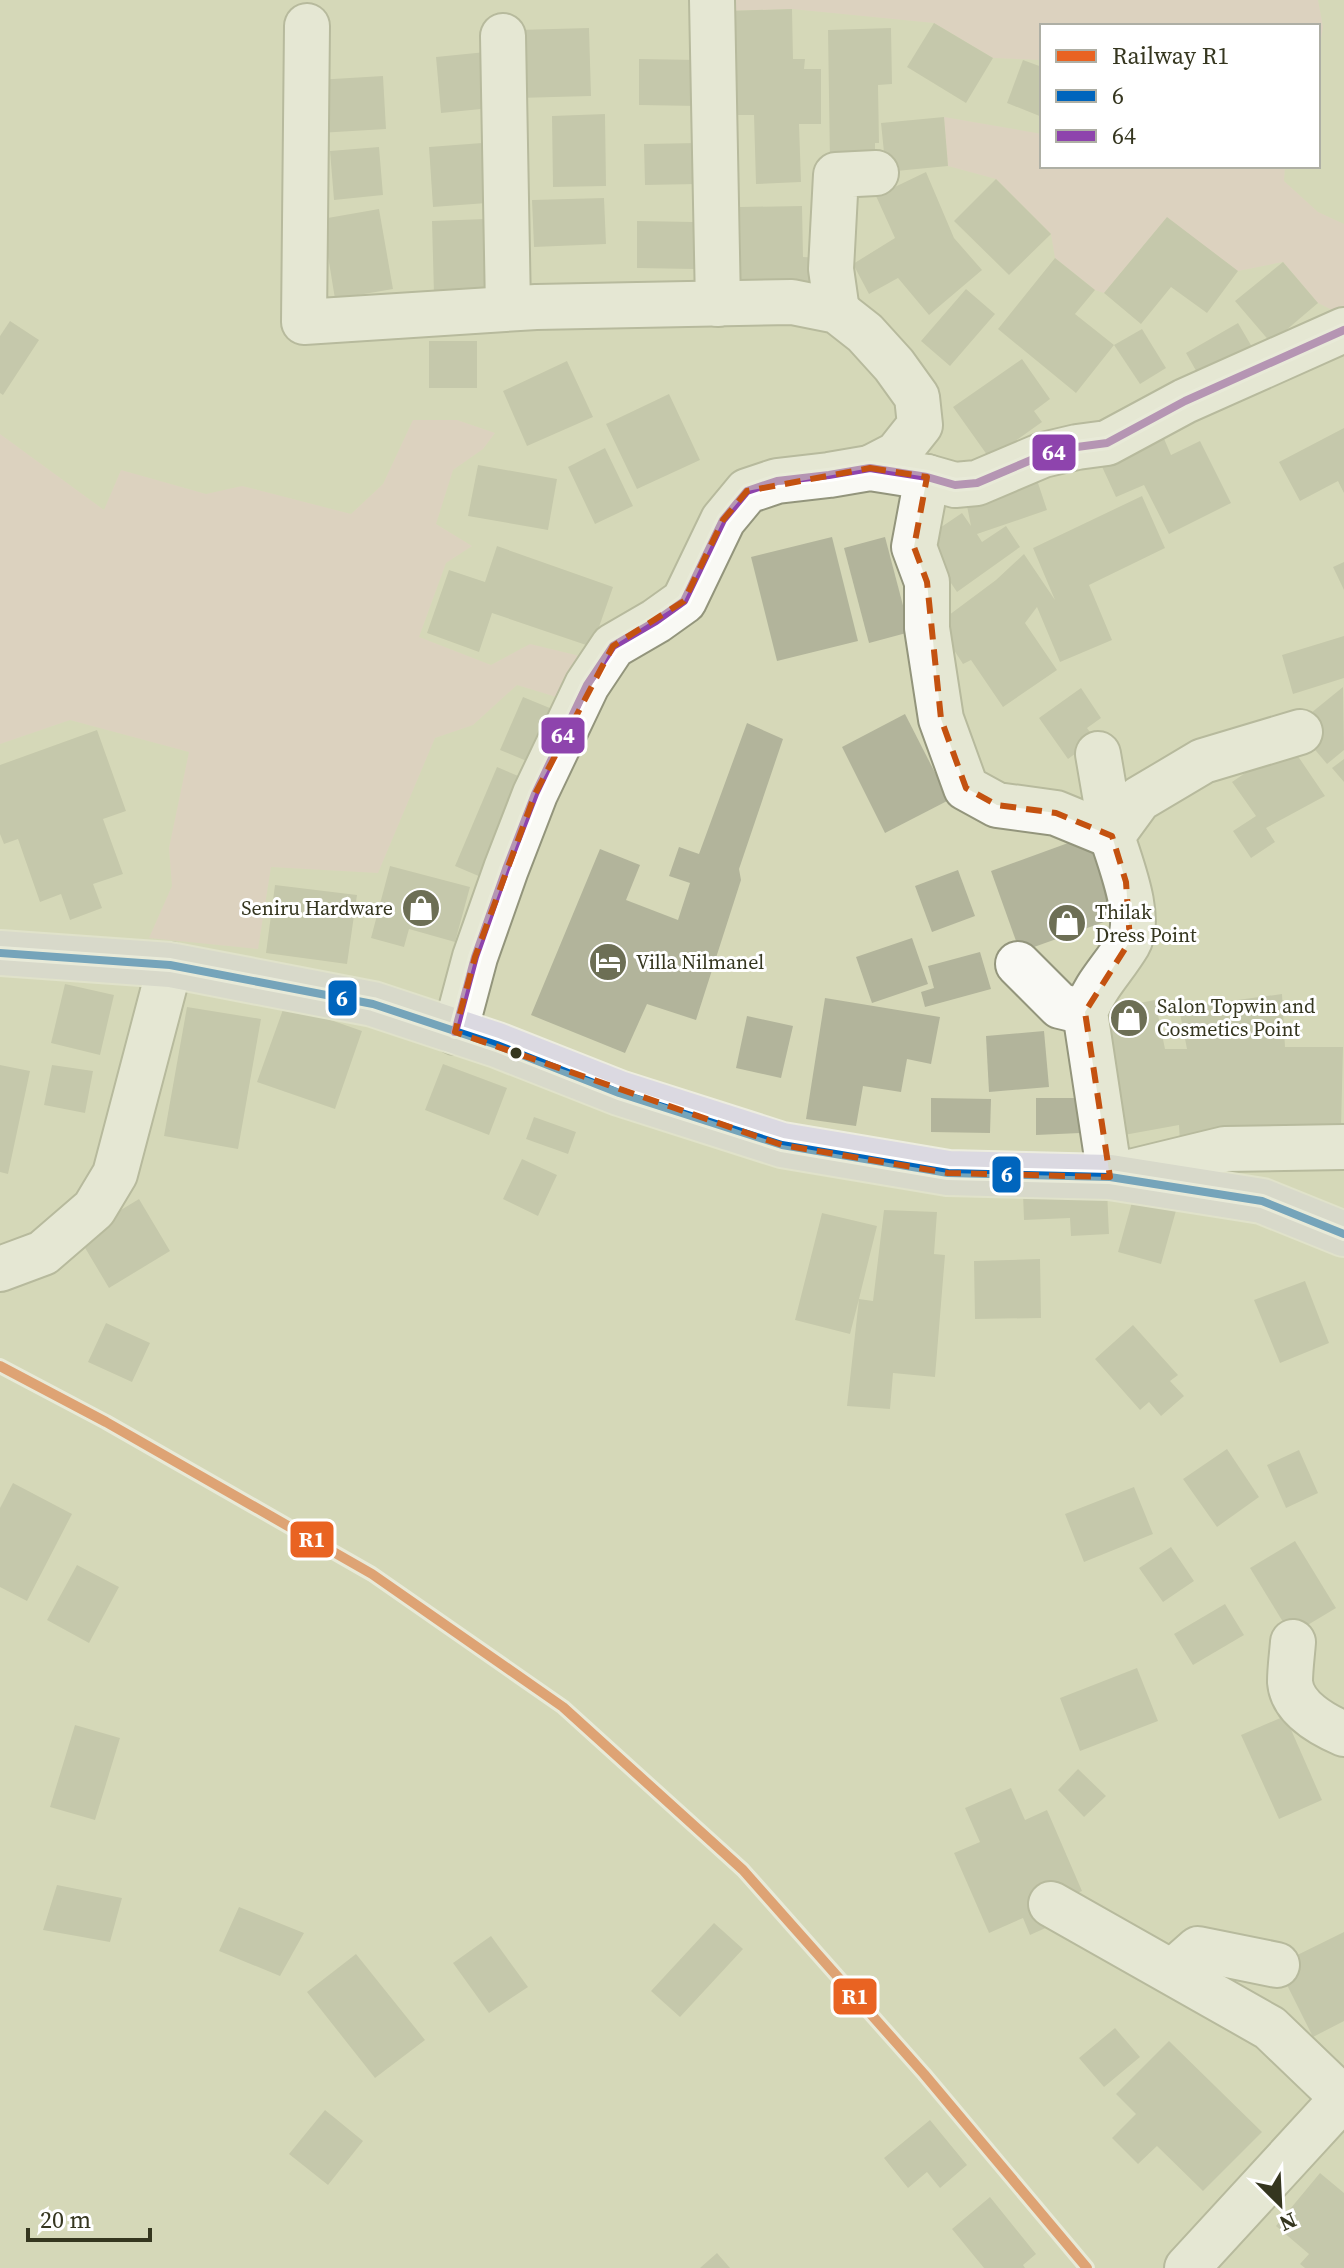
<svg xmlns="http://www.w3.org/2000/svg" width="1344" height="2268" font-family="'Source Serif 4',serif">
<rect width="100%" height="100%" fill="#d6d8b8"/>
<g fill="#e5cbc8">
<polygon points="712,0 1318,0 1323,27 1318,56 1318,26 1042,26 1042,60 993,58 934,23 792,9 725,11"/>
<polygon points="944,117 1042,134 1042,166 1285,166 1284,181 1318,212 1344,224 1344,316 1318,303 1283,262 1238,271 1167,218 1104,293 1095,290 1055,258 1051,234 996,179 948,166"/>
<polygon points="413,420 457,420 495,433 483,449 453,470 436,524 472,546 446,563 419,637 491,665 530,644 584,657 563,699 517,685 473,725 435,738 378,873 271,867 258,949 149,938 172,886 169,848 189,752 70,720 0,744 0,434 104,510 121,470 206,494 242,486 351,514 383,484"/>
</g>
<g fill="#b2b49b">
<polygon points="792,9 793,59 805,59 804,69 821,69 821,124 799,124 801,182 756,184 754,115 727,115 725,11"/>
<polygon points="934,23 993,58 966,103 907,67"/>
<polygon points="589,28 591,96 518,98 517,30"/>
<polygon points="891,28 892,84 878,85 879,143 875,143 875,163 830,164 828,30"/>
<polygon points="486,52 491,108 441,113 436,57"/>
<polygon points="639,59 699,60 698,106 639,105"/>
<polygon points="1023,60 1042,67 1042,117 1007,103"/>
<polygon points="383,76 386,129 319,133 316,80"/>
<polygon points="605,114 606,186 553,187 552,116"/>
<polygon points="944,117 948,166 886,172 881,123"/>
<polygon points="482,143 487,203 433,207 429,147"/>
<polygon points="697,143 698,184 645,185 644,144"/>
<polygon points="379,147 383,195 334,200 330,151"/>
<polygon points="926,172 954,238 982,270 929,315 898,278 869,294 853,264 895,238 876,196"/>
<polygon points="996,179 1051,234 1009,275 954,221"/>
<polygon points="604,198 606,244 534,247 532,200"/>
<polygon points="802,206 803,257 822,258 822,286 741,288 740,207"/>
<polygon points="379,209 393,289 335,299 322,219"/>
<polygon points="1167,217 1238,271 1207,313 1171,287 1141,324 1104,293"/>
<polygon points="485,219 487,293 434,295 432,221"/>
<polygon points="637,221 695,222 694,269 637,268"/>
<polygon points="1055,258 1095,290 1075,314 1114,345 1076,393 998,329"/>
<polygon points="1283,262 1318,303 1271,343 1235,301"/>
<polygon points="966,289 995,314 950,366 921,341"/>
<polygon points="10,321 39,340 3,395 0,393 0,336"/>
<polygon points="1238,323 1255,352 1203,383 1186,353"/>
<polygon points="1142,329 1166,368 1140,384 1114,345"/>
<rect x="429" y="341" width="48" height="47"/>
<polygon points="1022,359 1050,399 1034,411 1042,422 990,459 953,407"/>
<polygon points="567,361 593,417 527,446 503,391"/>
<polygon points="669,394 700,460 637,489 606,424"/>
<polygon points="1159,427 1171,455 1200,441 1231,503 1169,534 1144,485 1116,497 1098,458"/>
<polygon points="1344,428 1344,493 1338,481 1300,501 1279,462"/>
<polygon points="605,448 633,506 595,524 568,467"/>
<polygon points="478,465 557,479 548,530 468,516"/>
<polygon points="1034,471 1047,510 977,534 982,542 1006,526 1020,547 957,592 922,540 962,513 971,526 965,496"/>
<polygon points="1142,496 1165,548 1089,585 1112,640 1060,662 1037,607 1025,623 1057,670 1003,707 971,660 963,664 937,624 996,580 1024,554 1055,600 1033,548"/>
<polygon points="832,537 858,641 777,661 751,557"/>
<polygon points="885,537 910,632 869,643 844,548"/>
<polygon points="497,546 613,587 592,647 492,613 479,652 427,633 449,570 485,582"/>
<polygon points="1344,562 1344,590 1333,567"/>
<polygon points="1344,636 1344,678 1293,694 1282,655"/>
<polygon points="1343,687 1344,750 1327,764 1295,726"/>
<polygon points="1081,688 1101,718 1087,728 1095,739 1068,759 1039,718"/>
<polygon points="523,697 557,711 534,764 500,750"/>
<polygon points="905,714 949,800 885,833 842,747"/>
<polygon points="747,723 783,739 739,869 741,880 696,1020 647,1004 625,1053 531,1015 600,849 640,865 626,900 678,920 690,883 669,876 679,847 699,854"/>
<polygon points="97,730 126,811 103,819 123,874 93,884 102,908 70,920 61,894 40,902 18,839 4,844 0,834 0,765"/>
<polygon points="1289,743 1325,796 1266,828 1275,842 1251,858 1233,831 1256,816 1232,782"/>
<polygon points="1344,759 1344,782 1332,768"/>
<polygon points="497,767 530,781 488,880 455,866"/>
<polygon points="1090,835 1118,917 1020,952 991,871"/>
<polygon points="390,866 470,887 455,942 409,929 404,947 371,938"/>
<polygon points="958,870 975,916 932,932 915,886"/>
<polygon points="275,885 357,895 347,964 266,953"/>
<polygon points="912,938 928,984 872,1003 856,957"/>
<polygon points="980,952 991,989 925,1007 921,992 934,988 928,966"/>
<polygon points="65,984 114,995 100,1055 51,1043"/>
<polygon points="1282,994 1285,1047 1343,1047 1341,1128 1180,1142 1179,1125 1113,1137 1098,1011 1155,1000 1165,1049 1187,1049 1179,1008"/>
<polygon points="825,998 940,1017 931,1064 907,1059 901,1092 863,1086 856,1126 806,1119"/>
<polygon points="285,1004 362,1031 335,1109 257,1082"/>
<polygon points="187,1007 261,1019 238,1149 164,1136"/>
<polygon points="747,1016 793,1026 781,1078 736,1068"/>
<polygon points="1044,1031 1049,1087 989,1092 986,1036"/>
<polygon points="443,1064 507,1088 489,1135 425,1110"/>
<polygon points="0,1065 30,1071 8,1174 0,1172"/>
<polygon points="52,1065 93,1071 85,1113 44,1105"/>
<polygon points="931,1098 991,1099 990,1133 931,1132"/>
<polygon points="1036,1098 1078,1098 1080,1133 1036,1135"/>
<polygon points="534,1117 576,1132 568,1154 526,1139"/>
<polygon points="522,1159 557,1175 538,1216 503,1199"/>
<polygon points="1107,1190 1109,1234 1071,1236 1070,1218 1024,1220 1023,1194"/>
<polygon points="1134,1195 1177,1207 1161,1264 1118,1252"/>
<polygon points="139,1199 170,1251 109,1288 78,1236"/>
<polygon points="884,1210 937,1212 934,1254 945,1255 935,1377 893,1373 890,1409 847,1406 859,1299 850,1334 795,1320 822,1213 877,1226 859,1299 873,1301"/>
<polygon points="1040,1259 1041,1318 975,1319 974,1261"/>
<polygon points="1305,1281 1329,1343 1280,1363 1254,1300"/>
<polygon points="106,1323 150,1343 132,1382 88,1362"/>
<polygon points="1133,1325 1178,1375 1170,1381 1184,1396 1161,1416 1149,1402 1140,1410 1095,1359"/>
<polygon points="1227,1449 1259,1497 1217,1527 1183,1479"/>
<polygon points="1299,1450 1318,1493 1286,1508 1267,1465"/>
<polygon points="13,1483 72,1514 27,1601 0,1587 0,1508"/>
<polygon points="1134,1487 1153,1534 1084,1562 1065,1514"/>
<polygon points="1295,1541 1336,1608 1291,1635 1250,1568"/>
<polygon points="1171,1547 1194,1581 1163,1602 1139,1568"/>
<polygon points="77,1565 119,1587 89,1643 47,1620"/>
<polygon points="1225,1604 1244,1635 1193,1665 1174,1634"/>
<polygon points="1137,1668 1158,1721 1080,1751 1060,1698"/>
<polygon points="1285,1716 1322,1800 1279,1819 1241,1735"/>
<polygon points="75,1725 120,1738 95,1820 50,1807"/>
<polygon points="1078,1769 1106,1796 1084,1817 1058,1790"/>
<polygon points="1011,1788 1025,1820 1047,1810 1082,1891 1051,1904 1059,1922 1030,1935 1023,1918 989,1933 954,1853 980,1842 965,1808"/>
<polygon points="57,1885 122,1898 110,1942 43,1930"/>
<polygon points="239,1907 304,1933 280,1976 219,1951"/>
<polygon points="714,1923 743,1949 680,2017 651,1991"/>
<polygon points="1344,1932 1344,2021 1313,2037 1277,1965"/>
<polygon points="491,1936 528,1987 489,2013 453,1963"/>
<polygon points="356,1954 425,2040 375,2078 307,1992"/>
<polygon points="1115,2028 1140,2057 1104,2087 1079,2058"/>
<polygon points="1169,2041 1262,2132 1203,2191 1157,2146 1138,2164 1112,2138 1136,2114 1116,2094"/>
<polygon points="325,2110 363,2141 328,2185 289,2154"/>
<polygon points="930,2120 967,2165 940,2188 927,2172 908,2188 884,2158"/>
<polygon points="1320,2173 1344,2193 1344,2268 1305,2268 1300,2264 1309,2254 1276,2226"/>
<polygon points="990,2197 1036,2254 1023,2265 1025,2268 984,2268 952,2229"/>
<polygon points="717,2253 730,2268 700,2268"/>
</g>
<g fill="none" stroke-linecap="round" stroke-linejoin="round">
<defs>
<g id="minor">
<polyline points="712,0 718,304"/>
<polyline points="307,26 304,322 536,307 792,302 837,311 865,333 894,365 917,397 920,425 897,454 870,468"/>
<polyline points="503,36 508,308"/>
<polyline points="837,311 831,269 836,175 876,173"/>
<polyline points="927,477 914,547 927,582 927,628 941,719 966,788 997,805 1056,813 1112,836"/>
<path d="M1300,732L1203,761L1139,799L1112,836C1120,863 1143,918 1128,944C1113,969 1096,984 1085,1012L1110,1177L1225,1149L1344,1147"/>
<polyline points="1098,754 1112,836"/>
<polyline points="1018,964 1060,1006 1085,1012"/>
<polyline points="455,1032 475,957 506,869 535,794 587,685 613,646 656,621 684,601 723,520 747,491 777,481 829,475 870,468 927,477 955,485 977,483 1043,455 1077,447 1107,443 1185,401 1344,330"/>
<polyline points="0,1269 43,1253 94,1209 115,1174 170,965"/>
<path d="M1293,1642C1292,1655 1290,1669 1290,1682C1292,1708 1323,1725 1344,1734"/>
<polyline points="1051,1904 1270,2028 1343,2098"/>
<polyline points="1172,1972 1198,1949 1277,1965"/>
<polyline points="1187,2268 1344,2097"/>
</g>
<polyline id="highway" points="0,953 170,965 373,1004 497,1045 619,1093 782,1145 948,1173 1110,1177 1262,1201 1344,1234"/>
</defs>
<use href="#minor" stroke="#93957c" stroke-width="48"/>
<use href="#highway" stroke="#ededdf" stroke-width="48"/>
<use href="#minor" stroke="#f9f9f4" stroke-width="44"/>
<use href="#highway" stroke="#dbd9e1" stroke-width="44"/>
<defs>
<polyline id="bus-1" points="0,953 170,965 373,1004 497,1045 619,1093 782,1145 948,1173 1110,1177 1262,1201 1344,1234"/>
<polyline id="bus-2" points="455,1032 475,957 506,869 535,794 587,685 613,646 656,621 684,601 723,520 747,491 777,481 829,475 870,468 927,477 955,485 977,483 1043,455 1077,447 1107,443 1185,401 1344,330"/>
</defs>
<use href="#bus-1" stroke="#fff" stroke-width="14"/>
<use href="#bus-2" stroke="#fff" stroke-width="14"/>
<use href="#bus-1" stroke="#0065bd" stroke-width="8"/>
<use href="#bus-2" stroke="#8e44ad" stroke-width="8"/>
<defs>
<polyline id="rail-1" points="0,1366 106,1422 372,1574 563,1707 743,1870 924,2074 1087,2268"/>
</defs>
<use href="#rail-1" stroke="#fff" stroke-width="16"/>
<use href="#rail-1" stroke="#e96322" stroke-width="10"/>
</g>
<path d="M0 0H1344V2268H0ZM870,468L927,477L914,547L927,582L941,719L966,788L997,805L1056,813L1112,836L1126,882L1130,941L1085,1012L1110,1177L948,1173L782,1145L455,1032L475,957L535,794L613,646L684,601L723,520L747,491Z" fill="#d6d8b8" fill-opacity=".55" fill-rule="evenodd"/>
<path fill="none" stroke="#c45210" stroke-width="6" stroke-dasharray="16 10" stroke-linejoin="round" d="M870,468L927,477L914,547L927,582L941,719L966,788L997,805L1056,813L1112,836L1126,882L1130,941L1085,1012L1110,1177L948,1173L782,1145L455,1032L475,957L535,794L613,646L684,601L723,520L747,491Z"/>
<defs>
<symbol id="shop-disc" viewBox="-11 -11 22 22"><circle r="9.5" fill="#6d6f55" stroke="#fff"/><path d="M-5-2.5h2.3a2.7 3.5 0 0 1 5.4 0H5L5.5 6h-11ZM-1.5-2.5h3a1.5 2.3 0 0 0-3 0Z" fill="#fff"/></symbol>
<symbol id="hotel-disc" viewBox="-11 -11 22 22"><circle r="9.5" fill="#6d6f55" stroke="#fff"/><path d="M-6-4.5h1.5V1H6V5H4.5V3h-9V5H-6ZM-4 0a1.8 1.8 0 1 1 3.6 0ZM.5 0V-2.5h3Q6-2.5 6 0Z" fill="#fff"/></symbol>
</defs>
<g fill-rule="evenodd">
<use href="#shop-disc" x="399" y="886" width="44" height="44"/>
<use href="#shop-disc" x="1045" y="901" width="44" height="44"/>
<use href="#hotel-disc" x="586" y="940" width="44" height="44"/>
<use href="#shop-disc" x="1107" y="996" width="44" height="44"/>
</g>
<circle fill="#35361f" stroke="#fff" stroke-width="3" cx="516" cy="1053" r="7"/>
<g text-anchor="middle" stroke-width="6" stroke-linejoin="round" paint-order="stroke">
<g font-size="20" fill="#35361f" stroke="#fff" text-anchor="start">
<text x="393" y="915" text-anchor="end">Seniru Hardware</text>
<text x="1095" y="919">Thilak<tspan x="1095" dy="23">Dress Point</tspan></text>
<text x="636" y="969">Villa Nilmanel</text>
<text x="1157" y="1013">Salon Topwin and<tspan x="1157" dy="23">Cosmetics Point</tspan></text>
</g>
</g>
<g stroke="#fff" stroke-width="3">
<rect x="1031" y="433" width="46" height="39" rx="8" fill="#8e44ad"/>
<rect x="540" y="716" width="46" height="39" rx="8" fill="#8e44ad"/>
<rect x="327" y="979" width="31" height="38" rx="8" fill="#0065bd"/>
<rect x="991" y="1155" width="31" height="39" rx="8" fill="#0065bd"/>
<rect x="289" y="1520" width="46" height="39" rx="8" fill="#e96322"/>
<rect x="832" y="1977" width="46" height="39" rx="8" fill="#e96322"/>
</g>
<g font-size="22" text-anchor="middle" font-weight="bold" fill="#fff">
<text x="1054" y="460">64</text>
<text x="563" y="743">64</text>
<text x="342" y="1006">6</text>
<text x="1007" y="1182">6</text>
<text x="312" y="1547">R1</text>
<text x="855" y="2004">R1</text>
</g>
<rect x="1040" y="24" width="280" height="144" fill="#ffffff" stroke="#aeafa5" stroke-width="2"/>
<rect x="1056" y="50" width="40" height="12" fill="#e96322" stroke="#aeafa5" stroke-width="2"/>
<text x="1112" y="64" font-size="24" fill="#35361f">Railway R1</text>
<rect x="1056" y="90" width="40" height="12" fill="#0065bd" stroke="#aeafa5" stroke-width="2"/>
<text x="1112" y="104" font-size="24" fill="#35361f">6</text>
<rect x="1056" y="130" width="40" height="12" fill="#8e44ad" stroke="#aeafa5" stroke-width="2"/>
<text x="1112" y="144" font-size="24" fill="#35361f">64</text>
<g transform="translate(1280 2204) rotate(156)" stroke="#ffffff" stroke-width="6" paint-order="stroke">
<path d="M0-6L14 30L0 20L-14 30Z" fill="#35361f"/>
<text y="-12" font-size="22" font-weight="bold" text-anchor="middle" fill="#35361f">N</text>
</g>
<path d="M28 2228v12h122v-12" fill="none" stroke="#35361f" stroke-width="4"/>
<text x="40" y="2228" font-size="24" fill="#35361f" stroke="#ffffff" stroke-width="6" paint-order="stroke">20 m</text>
</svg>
